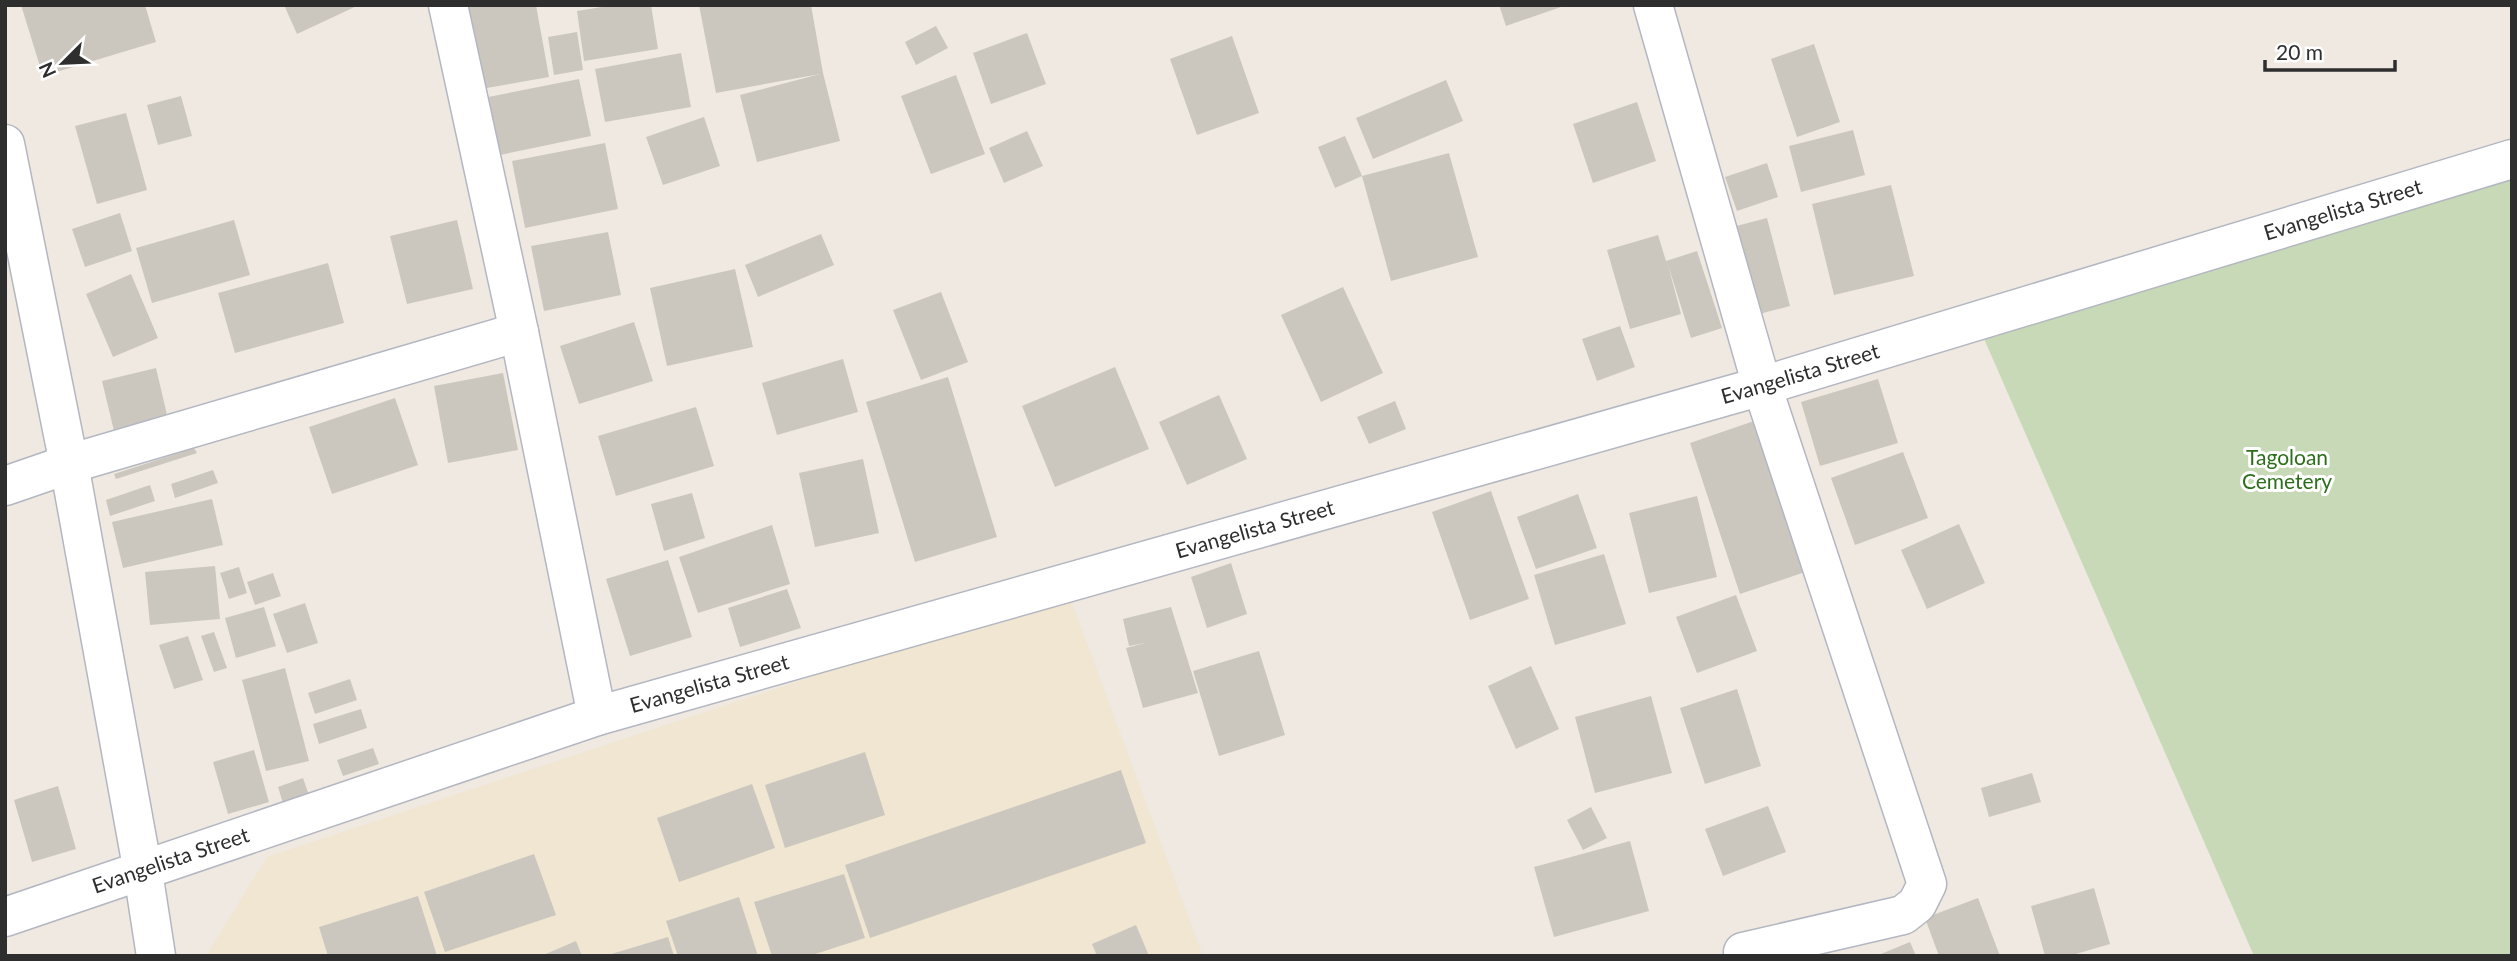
<svg xmlns="http://www.w3.org/2000/svg" width="2517" height="961" font-family="Lato,sans-serif">
<rect width="100%" height="100%" fill="#efe9e1"/>
<polygon fill="#f0e6d1" points="1068,592 1203,956 206,956 267,857"/>
<polygon fill="#c8d9b8" points="2512,166 2512,956 2254,956 1978,325"/>
<g fill="#cbc7bf">
<polygon points="21,5 145,5 156,42 43,76"/>
<polygon points="284,5 359,5 297,34"/>
<polygon points="466,5 536,5 549,77 481,89"/>
<polygon points="614,5 651,5 658,49 584,61 577,11"/>
<polygon points="699,5 811,5 823,73 840,141 757,162 740,95 820,74 716,93"/>
<polygon points="1499,5 1564,5 1564,6 1506,26"/>
<polygon points="936,26 948,48 916,65 905,42"/>
<polygon points="577,32 583,70 554,75 548,37"/>
<polygon points="1027,33 1046,84 991,104 973,53"/>
<polygon points="1232,36 1259,113 1197,135 1170,59"/>
<polygon points="1814,44 1840,122 1797,137 1771,59"/>
<polygon points="681,53 691,107 605,122 595,69"/>
<polygon points="956,75 985,154 931,174 901,96"/>
<polygon points="579,79 591,136 495,156 483,98"/>
<polygon points="1446,80 1463,121 1373,159 1356,118"/>
<polygon points="181,96 192,136 158,145 147,105"/>
<polygon points="1637,102 1656,161 1593,183 1573,124"/>
<polygon points="126,113 147,190 97,204 75,126"/>
<polygon points="704,117 720,166 663,185 646,137"/>
<polygon points="1853,130 1865,175 1801,192 1789,146"/>
<polygon points="1027,131 1043,166 1004,183 989,148"/>
<polygon points="1345,136 1362,176 1335,188 1318,147"/>
<polygon points="605,143 618,209 525,228 512,161"/>
<polygon points="1449,153 1478,257 1391,281 1362,176"/>
<polygon points="1767,163 1778,197 1737,211 1725,177"/>
<polygon points="1891,185 1914,276 1834,295 1812,204"/>
<polygon points="120,213 132,251 85,267 72,229"/>
<polygon points="1767,218 1790,306 1744,318 1721,230"/>
<polygon points="234,220 250,275 152,303 136,248"/>
<polygon points="457,220 473,289 407,304 390,236"/>
<polygon points="608,232 621,295 544,311 531,246"/>
<polygon points="821,234 834,265 758,297 745,265"/>
<polygon points="1658,235 1666,261 1697,251 1722,328 1691,338 1668,265 1681,314 1630,329 1607,250"/>
<polygon points="328,263 344,323 235,353 218,293"/>
<polygon points="735,269 753,347 667,366 650,288"/>
<polygon points="131,274 158,338 113,357 86,294"/>
<polygon points="1343,287 1383,373 1321,402 1281,315"/>
<polygon points="941,292 968,362 921,380 893,310"/>
<polygon points="634,322 653,381 579,404 560,346"/>
<polygon points="1620,326 1635,367 1597,381 1582,339"/>
<polygon points="843,359 858,412 777,435 762,383"/>
<polygon points="1115,367 1149,449 1055,487 1022,406"/>
<polygon points="156,368 168,419 114,431 102,381"/>
<polygon points="503,373 518,450 448,463 434,386"/>
<polygon points="948,377 997,537 915,562 866,402"/>
<polygon points="1878,379 1898,443 1820,466 1801,402"/>
<polygon points="1219,395 1247,459 1187,485 1159,422"/>
<polygon points="395,398 418,465 332,494 309,427"/>
<polygon points="1395,401 1406,429 1369,444 1357,417"/>
<polygon points="696,407 714,466 616,496 598,436"/>
<polygon points="1754,421 1805,572 1740,594 1690,443"/>
<polygon points="194,448 197,453 116,479 114,474"/>
<polygon points="1903,452 1928,518 1855,545 1831,478"/>
<polygon points="863,459 879,533 815,547 799,473"/>
<polygon points="213,470 218,483 175,498 171,484"/>
<polygon points="150,485 155,501 110,516 106,500"/>
<polygon points="1491,491 1529,599 1470,620 1432,512"/>
<polygon points="692,493 705,538 664,551 651,504"/>
<polygon points="1578,494 1597,548 1536,569 1517,517"/>
<polygon points="1697,496 1717,577 1649,593 1629,513"/>
<polygon points="212,499 223,545 123,568 112,522"/>
<polygon points="1959,524 1985,583 1927,609 1901,550"/>
<polygon points="772,525 790,584 698,613 679,557"/>
<polygon points="1604,554 1626,624 1555,645 1534,575"/>
<polygon points="668,560 692,637 630,656 606,579"/>
<polygon points="1231,563 1247,614 1207,628 1191,577"/>
<polygon points="215,566 220,619 150,625 145,572"/>
<polygon points="239,567 247,593 229,599 220,573"/>
<polygon points="273,573 281,596 255,605 247,582"/>
<polygon points="787,589 801,628 740,647 728,608"/>
<polygon points="1736,595 1757,651 1697,673 1676,617"/>
<polygon points="305,603 318,643 287,653 273,614"/>
<polygon points="264,607 276,646 236,658 225,618"/>
<polygon points="1171,607 1198,693 1143,708 1126,648 1145,643 1129,646 1123,619"/>
<polygon points="214,632 227,668 214,672 201,636"/>
<polygon points="188,636 203,680 174,689 159,645"/>
<polygon points="1259,651 1285,735 1219,756 1193,671"/>
<polygon points="1531,666 1559,729 1516,749 1488,686"/>
<polygon points="285,668 309,761 266,771 242,680"/>
<polygon points="350,679 357,700 315,714 308,693"/>
<polygon points="1737,689 1761,766 1705,784 1680,708"/>
<polygon points="1651,696 1672,773 1595,793 1575,717"/>
<polygon points="361,709 367,728 319,744 313,724"/>
<polygon points="373,748 379,764 343,776 337,760"/>
<polygon points="254,750 269,802 228,814 213,762"/>
<polygon points="865,752 885,815 785,848 765,785"/>
<polygon points="1121,770 1146,843 870,938 845,865"/>
<polygon points="2032,773 2041,802 1989,817 1981,788"/>
<polygon points="303,778 312,804 286,813 278,787"/>
<polygon points="752,784 775,848 679,882 657,818"/>
<polygon points="58,786 76,849 32,862 14,800"/>
<polygon points="1768,806 1786,852 1723,876 1705,829"/>
<polygon points="1591,807 1607,838 1583,850 1567,820"/>
<polygon points="1630,841 1649,911 1554,937 1534,867"/>
<polygon points="534,854 556,915 445,952 424,892"/>
<polygon points="844,874 865,938 809,956 772,956 754,902"/>
<polygon points="2094,888 2110,944 2069,956 2045,956 2031,906"/>
<polygon points="418,896 437,956 328,956 319,927"/>
<polygon points="739,897 758,956 678,956 666,921"/>
<polygon points="1978,898 2000,956 1939,956 1925,918"/>
<polygon points="1136,925 1149,956 1097,956 1092,944"/>
<polygon points="668,937 674,956 608,956 608,955"/>
<polygon points="576,941 582,956 541,956"/>
<polygon points="1910,942 1916,956 1876,956"/>
</g>
<g fill="none" stroke-linecap="round" stroke-linejoin="round">
<defs>
<g id="minor">
<polyline points="448,5 519,332 597,716"/>
<polyline points="1653,5 1762,386 1927,884 1917,904 1903,915 1743,952"/>
<polyline points="5,144 69,464 143,872"/>
<polyline points="5,486 69,464 519,332"/>
</g>
<g id="tertiary">
<polyline points="143,872 156,956"/>
<path id="s1" d="M5,917L597,716L1762,386L2512,159"/>
</g>
</defs>
<use href="#minor" stroke="#b4b7c1" stroke-width="41"/>
<use href="#tertiary" stroke="#b4b7c1" stroke-width="41"/>
<use href="#minor" stroke="#fff" stroke-width="38"/>
<use href="#tertiary" stroke="#fff" stroke-width="38"/>
</g>
<g text-anchor="middle" stroke-width="6" stroke-linejoin="round" paint-order="stroke">
<g font-size="21" fill="#2e2e2e" stroke="#fff">
<text dy="7" stroke="none"><textPath href="#s1" startOffset="2443">Evangelista Street</textPath></text>
<text dy="7" stroke="none"><textPath href="#s1" startOffset="1876">Evangelista Street</textPath></text>
<text dy="7" stroke="none"><textPath href="#s1" startOffset="1309">Evangelista Street</textPath></text>
<text dy="7" stroke="none"><textPath href="#s1" startOffset="742">Evangelista Street</textPath></text>
<text dy="7" stroke="none"><textPath href="#s1" startOffset="175">Evangelista Street</textPath></text>
</g>
<g font-size="21" fill="#2c6e1b" stroke="#fff">
<text x="2287" y="465">Tagoloan<tspan x="2287" dy="24">Cemetery</tspan></text>
</g>
</g>
<rect width="2517" height="961" fill="none" stroke="#2e2e2e" stroke-width="14"/>
<g transform="translate(63 63) rotate(246)" stroke="#ffffff" stroke-width="5" paint-order="stroke">
<path d="M0-5L12 26L0 18L-12 26Z" fill="#2e2e2e"/>
<text y="-10" font-size="19" font-weight="bold" text-anchor="middle" fill="#2e2e2e">N</text>
</g>
<path d="M2265 60v10h130v-10" fill="none" stroke="#2e2e2e" stroke-width="3.5"/>
<text x="2276" y="60" font-size="21" fill="#2e2e2e" stroke="#ffffff" stroke-width="5" paint-order="stroke">20 m</text>
</svg>
